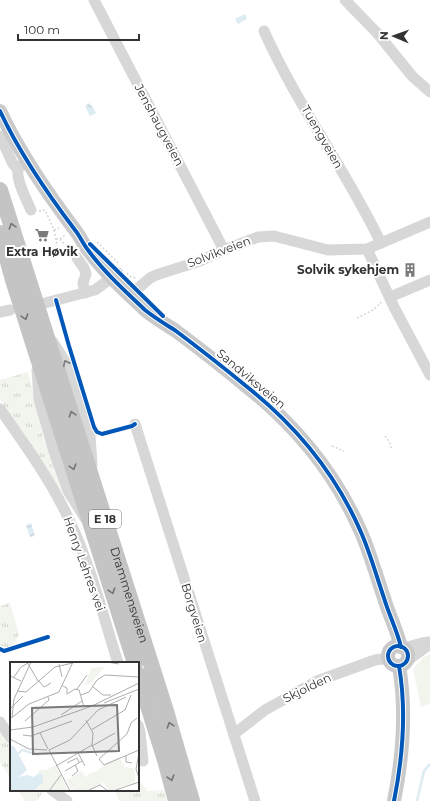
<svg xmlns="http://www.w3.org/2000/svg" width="430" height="801" font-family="Montserrat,sans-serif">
<defs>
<pattern id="grass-tufts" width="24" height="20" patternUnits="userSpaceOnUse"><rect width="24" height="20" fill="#f1f5ed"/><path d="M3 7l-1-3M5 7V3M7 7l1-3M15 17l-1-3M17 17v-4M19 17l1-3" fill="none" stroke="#cfd2cc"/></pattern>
<pattern id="water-waves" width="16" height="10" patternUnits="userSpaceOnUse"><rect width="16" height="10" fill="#ddebf3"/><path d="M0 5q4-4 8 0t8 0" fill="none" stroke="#becad1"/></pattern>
</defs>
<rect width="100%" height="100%" fill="#fff"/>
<g fill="url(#grass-tufts)">
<polygon points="28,372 43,437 64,499 0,399 0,380"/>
<polygon points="10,603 19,634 13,648 0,646 0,606"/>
<polygon points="0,725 11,741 11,779 0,762"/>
<polygon points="138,778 147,791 165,790 167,801 119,801 115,790 138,790"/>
<polygon points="18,790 44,790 37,801 25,801"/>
</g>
<polygon fill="#f1f5ed" points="430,654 430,703 421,707 413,669 423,658"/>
<g fill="url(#water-waves)">
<polygon points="245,14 247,19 238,24 235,19"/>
<polygon points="90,103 96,113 90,116 85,106"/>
<polygon points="31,523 35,536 30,537 26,525"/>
</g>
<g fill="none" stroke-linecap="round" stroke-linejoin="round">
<polyline stroke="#ddebf3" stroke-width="2.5" points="417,801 424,771 430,764"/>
<g stroke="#d6d6d6" stroke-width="1.5" stroke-dasharray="2 2" stroke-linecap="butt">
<polyline points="39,211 45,210 54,230 59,228"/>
<polyline points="54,230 58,249 66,251 66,246 60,239"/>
<polyline points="56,239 60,239 65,235"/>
<polyline points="97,242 118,263"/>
<polyline points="127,273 131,277 136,278"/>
<polyline points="357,318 373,310 381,303 380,302"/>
<polyline points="385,436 389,441 392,450"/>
<polyline points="332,446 344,451"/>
</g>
<g stroke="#d7d7d7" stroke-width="11">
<polyline points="94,0 224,250"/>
<polyline points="345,0 378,34 412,76 430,92"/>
<path d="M264,31C297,105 346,170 381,243"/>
<polyline points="0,136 13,164 18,169"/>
<path d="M27,161C24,164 19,166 18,170C16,180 27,201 31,210"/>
<polyline points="367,249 394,307 430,375"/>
<polyline points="77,258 84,268 86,274 83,283 85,293"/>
<polyline points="130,295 150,278 156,275 200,261 224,250 258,237 274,236 328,250 367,249 430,222"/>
<polyline points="390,297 430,280"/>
<polyline points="45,303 95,290 118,273"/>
<polyline points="0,312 10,310"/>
<polyline points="52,341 68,366 77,392 90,436 92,465"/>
<polyline points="37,370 39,399 54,452 68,491 85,518"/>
<path d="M0,409C23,442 47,475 65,511C89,559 102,612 118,663"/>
<polyline points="135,424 255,801"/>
<polyline points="404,648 422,643 429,642"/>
<polyline points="407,661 430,644"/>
<polyline points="0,722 11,738"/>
<polyline points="138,725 140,732 143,761"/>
<polyline points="234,734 265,710 317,681 375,660 389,658"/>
<polyline points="52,790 67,801"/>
</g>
<g stroke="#cacaca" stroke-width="14">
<path d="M0,111C20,154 47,193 75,230C80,236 83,244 88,250C104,272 125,291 145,310C155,318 165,324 176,331C200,349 223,367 246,386C294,424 335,473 360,530C370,552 376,575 384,598C389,615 397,630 401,647"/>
<circle cx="398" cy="656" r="10"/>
<path d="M394,801C403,756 407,712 399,666"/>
</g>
<g stroke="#c4c4c4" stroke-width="16">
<path id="s1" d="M0,190L166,711L192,801"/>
<polyline points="0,233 13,280 135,663"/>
<polyline points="138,674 165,760 176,801"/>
</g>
<defs>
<g id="cycleway">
<path d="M0,111C20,154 47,193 75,230C80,236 83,244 88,250C104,272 125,291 145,310C155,318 165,324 176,331C200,349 223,367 246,386C294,424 335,473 360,530C370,552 376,575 384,598C389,615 397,630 401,647"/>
<polyline points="90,244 163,316"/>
<polyline points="56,300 69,346 94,427 97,432 102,434 132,426 135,424"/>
<circle cx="398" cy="656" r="10"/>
<polyline points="0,649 4,651 48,637"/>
<path d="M394,801C403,756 407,712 399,666"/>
</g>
</defs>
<use href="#cycleway" stroke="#fff" stroke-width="6"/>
<use href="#cycleway" stroke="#0057b8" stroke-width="4"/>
</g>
<defs><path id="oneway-chevron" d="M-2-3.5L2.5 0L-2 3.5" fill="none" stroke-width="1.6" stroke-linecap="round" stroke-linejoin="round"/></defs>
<g stroke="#747474">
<use href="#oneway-chevron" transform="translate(12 226) rotate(-108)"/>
<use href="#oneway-chevron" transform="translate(25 317) rotate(72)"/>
<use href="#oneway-chevron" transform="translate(72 414) rotate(-107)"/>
<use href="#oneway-chevron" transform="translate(73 467) rotate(72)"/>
<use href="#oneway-chevron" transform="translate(112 591) rotate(72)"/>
<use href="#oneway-chevron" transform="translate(170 725) rotate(-107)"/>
<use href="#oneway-chevron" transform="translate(171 778) rotate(74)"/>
</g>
<use stroke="#7d7d7d" href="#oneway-chevron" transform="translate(66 363) rotate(-116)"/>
<defs>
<symbol id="supermarket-bare" viewBox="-9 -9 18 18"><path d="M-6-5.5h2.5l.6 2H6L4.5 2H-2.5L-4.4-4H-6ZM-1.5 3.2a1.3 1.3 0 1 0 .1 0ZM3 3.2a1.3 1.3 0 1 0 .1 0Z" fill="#7a7a7a" stroke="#fff" stroke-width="2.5" paint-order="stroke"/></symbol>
<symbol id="building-bare" viewBox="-9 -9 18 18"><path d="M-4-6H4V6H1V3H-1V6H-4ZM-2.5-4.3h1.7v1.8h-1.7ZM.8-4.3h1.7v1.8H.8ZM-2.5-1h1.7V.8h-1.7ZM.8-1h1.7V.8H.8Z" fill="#7a7a7a" stroke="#fff" stroke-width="2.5" paint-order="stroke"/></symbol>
</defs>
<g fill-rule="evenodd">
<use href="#supermarket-bare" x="32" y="225" width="20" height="20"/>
<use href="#building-bare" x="400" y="260" width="20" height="20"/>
</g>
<g text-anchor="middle" stroke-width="4" stroke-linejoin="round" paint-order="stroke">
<rect fill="#fff" stroke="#707070" stroke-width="1" x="89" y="510" width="32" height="18" rx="3"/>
<g font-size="11" font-weight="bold" fill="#333">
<text x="105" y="523">E 18</text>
</g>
<g font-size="12" fill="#333" stroke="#fff">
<text transform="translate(159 125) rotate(62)" y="4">Jenshaugveien</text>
<text transform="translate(322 137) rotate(60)" y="4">Tuengveien</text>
<text transform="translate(219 252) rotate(-21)" y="4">Solvikveien</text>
<text transform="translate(251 379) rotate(40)" y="4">Sandviksveien</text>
<text transform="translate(84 564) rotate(70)" y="4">Henry Lehres vei</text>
<text dy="4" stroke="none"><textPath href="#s1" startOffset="425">Drammensveien</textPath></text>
<text transform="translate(194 613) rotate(73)" y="4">Borgveien</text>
<text transform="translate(307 688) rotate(-26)" y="4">Skjolden</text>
</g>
<g font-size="12" font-weight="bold" fill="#333" stroke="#fff">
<text x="42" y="256">Extra Høvik</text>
<text x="399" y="274" text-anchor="end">Solvik sykehjem</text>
</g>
</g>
<g transform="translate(10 662)">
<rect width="129" height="129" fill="#fff"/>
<path d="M94,5L81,21L75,23L81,6ZM116,105L124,106L125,120L100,129L92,119ZM72,109L75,116L80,111L85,110L61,128L57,118ZM49,118H53L58,129H39Z" fill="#f1f5ed"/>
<path d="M109,95L115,105L95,117L91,123L76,129H61L98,100ZM45,103L53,118H48L39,129H23L32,113L28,111L25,114L30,108H37Z" fill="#f1f5ed"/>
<path d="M0,84H4L17,108L9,115L17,113L23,115L30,111L33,114V120L23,129H0Z" fill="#ddebf3"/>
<path fill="none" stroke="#ddebf3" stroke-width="2" d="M8,92L12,88L29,93"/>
<path fill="none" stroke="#adadad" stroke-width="1" d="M17,0L28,19M97,0L109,2M49,2L52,15M0,14L11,19M4,15L11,5L18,1M29,19L34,25L41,21M53,24L57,26V32L65,27L69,28L74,45M83,25L93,33H101M67,27L77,13M7,29L16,30L45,5L63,1M71,33L79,30L87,18L95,13L129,15M94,41L129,27M0,47L13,34M51,53L72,39M2,55L4,37L21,0M127,56L121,61L117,72L89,97L94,103L129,88M0,57L19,42L49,30L63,0M76,58L83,71L82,83L87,94M15,59L39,38L38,35M0,68L23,65L82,44L129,21M81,68L115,48L121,33M30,71L38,87M13,73L21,74L62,59M0,77L19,87L37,88M82,84L105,71M39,88L60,129M39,88L60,78L88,48L116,35M68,91L75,104M129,91L126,107L129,116M116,93V100L122,101M57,101L67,96L69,100M46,104L82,83M55,109L72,99M62,114L68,109L65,103M39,129L51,113M77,129L90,123L98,129M103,129L129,120"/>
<path fill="#7a7a7a" fill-opacity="0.15" stroke="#7a7a7a" stroke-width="2" d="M107,43L109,89L23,92L22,46Z"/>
<rect width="129" height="129" fill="none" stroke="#333" stroke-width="2"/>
</g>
<g transform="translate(394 36) rotate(272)" stroke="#ffffff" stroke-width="3" paint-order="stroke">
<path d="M0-3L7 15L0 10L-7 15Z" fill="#333333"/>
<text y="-6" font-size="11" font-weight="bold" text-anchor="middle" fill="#333333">N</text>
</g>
<path d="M18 34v6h121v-6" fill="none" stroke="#333333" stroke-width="2"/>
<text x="24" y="34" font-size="12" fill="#333333" stroke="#ffffff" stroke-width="3" paint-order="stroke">100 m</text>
</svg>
